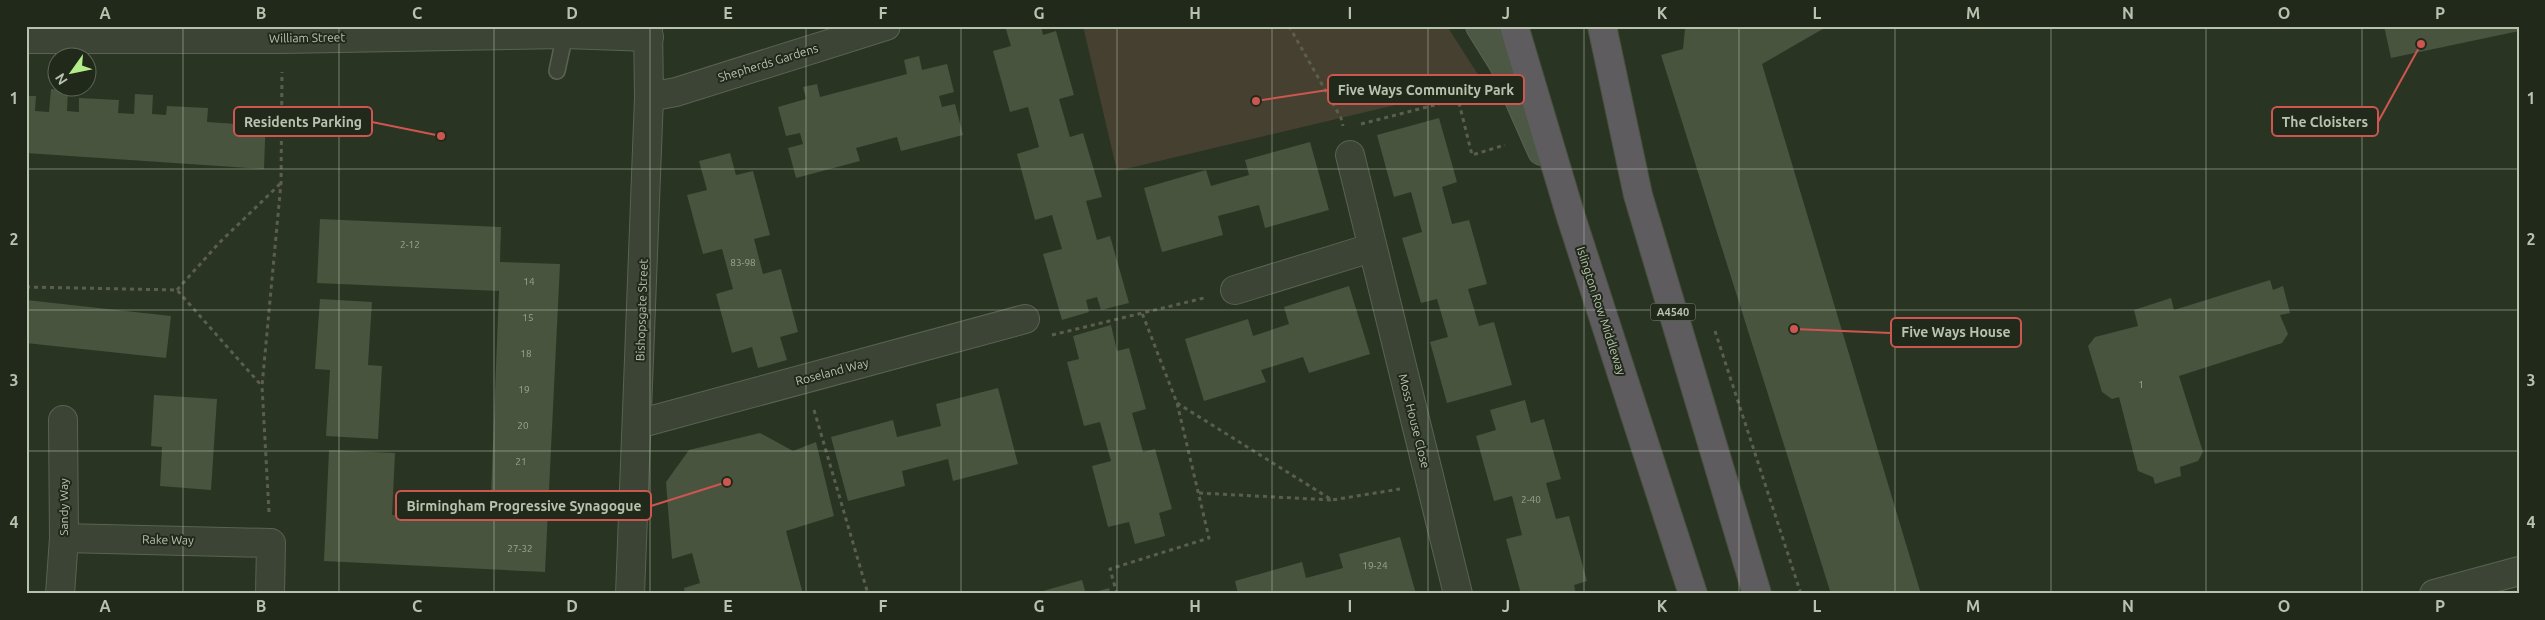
<svg xmlns="http://www.w3.org/2000/svg" width="2545" height="620" font-family="Ubuntu,sans-serif">
<rect width="100%" height="100%" fill="#2a3422"/>
<polygon fill="#454030" points="1083,26 1447,26 1484,84 1117,171"/>
<g fill="#48543e">
<polygon points="1005,26 1041,26 1043,35 1056,31 1074,95 1059,99 1070,137 1083,133 1102,197 1086,201 1097,240 1110,236 1129,303 1101,310 1097,297 1086,300 1089,312 1062,320 1043,254 1062,249 1052,215 1035,220 1017,154 1039,147 1028,107 1010,112 993,51 1011,46"/>
<polygon points="1689,26 1828,26 1762,64 1921,594 1831,594 1661,55 1683,49 1685,29"/>
<polygon points="2384,26 2519,26 2519,31 2391,58"/>
<polygon points="919,56 922,70 947,64 954,92 939,96 942,107 955,104 963,135 901,151 897,137 856,148 860,161 796,178 788,148 803,144 800,133 786,136 778,107 806,99 803,87 817,84 820,97 907,74 904,60"/>
<polygon points="51,89 68,90 67,111 79,112 79,98 119,100 118,113 134,114 135,94 153,95 152,114 166,115 167,106 208,108 207,122 252,125 253,113 266,113 264,169 26,153 26,96 36,96 35,111 49,112"/>
<polygon points="1439,118 1457,182 1442,187 1452,224 1469,220 1487,284 1468,289 1479,326 1494,322 1512,385 1447,403 1430,342 1448,337 1437,299 1421,303 1402,238 1422,232 1411,192 1394,197 1377,135"/>
<polygon points="1310,142 1329,210 1265,228 1259,205 1218,216 1223,235 1162,252 1144,188 1206,170 1211,186 1249,175 1245,160"/>
<polygon points="730,153 736,175 753,171 770,235 754,239 763,274 781,269 798,332 780,337 787,360 758,368 752,347 732,353 716,294 733,289 722,249 703,254 687,195 707,190 699,161"/>
<polygon points="320,219 501,227 500,262 560,264 545,572 324,561 329,450 395,453 392,515 490,520 499,291 317,283"/>
<polygon points="2270,280 2273,290 2283,286 2290,313 2280,315 2288,334 2282,343 2179,376 2203,452 2198,461 2180,467 2181,476 2155,484 2153,477 2138,471 2119,397 2112,399 2102,392 2088,346 2095,337 2138,326 2134,310 2171,298 2174,310"/>
<polygon points="1349,286 1370,354 1309,373 1303,357 1261,370 1266,382 1204,401 1185,339 1248,319 1253,336 1289,324 1284,307"/>
<polygon points="320,299 372,302 368,365 382,366 378,439 326,436 330,370 315,369"/>
<polygon points="26,300 171,316 166,358 26,343"/>
<polygon points="1111,325 1117,351 1129,348 1146,409 1132,413 1143,452 1155,449 1172,509 1159,513 1165,536 1135,544 1129,522 1108,527 1092,466 1111,461 1100,422 1084,426 1067,362 1079,359 1073,336"/>
<polygon points="998,388 1018,464 953,481 948,459 902,471 905,486 848,501 831,437 893,420 897,437 941,426 936,404"/>
<polygon points="154,395 217,399 211,490 160,486 162,447 151,446"/>
<polygon points="1525,400 1531,423 1544,419 1561,479 1546,483 1556,519 1569,516 1587,581 1574,585 1576,594 1521,594 1506,539 1522,535 1512,496 1494,501 1476,436 1496,430 1490,410"/>
<polygon points="760,433 793,451 816,442 834,516 786,531 803,594 685,594 684,588 700,583 692,553 672,559 666,482 689,450"/>
<polygon points="1400,537 1416,594 1238,594 1235,581 1302,562 1306,578 1343,568 1339,554"/>
<polygon points="1082,580 1086,594 1036,594 1036,593"/>
<polygon points="1109,588 1111,594 1091,594 1091,593"/>
</g>
<g fill="none" stroke-linecap="round" stroke-linejoin="round">
<defs>
<polyline id="service" points="557,71 565,34"/>
<g id="minor">
<polyline points="26,39 282,39 565,34 649,37"/>
<polyline points="649,97 676,92 886,26"/>
<polyline points="1350,155 1458,594"/>
<polyline points="1235,290 1371,248"/>
<polyline points="638,424 1025,319"/>
<polyline points="64,538 271,543 270,594"/>
<polyline points="60,594 64,538 63,420"/>
<polyline points="630,594 649,97 648,26"/>
<polyline points="2434,594 2519,571"/>
</g>
<polyline id="secondary" points="1480,26 1503,63 1542,151"/>
<g id="trunk">
<polyline points="1514,26 1571,217 1693,594"/>
<polyline points="1602,26 1638,195 1757,594"/>
</g>
</defs>
<use href="#service" stroke="#5a6352" stroke-width="18"/>
<use href="#minor" stroke="#5a6352" stroke-width="30"/>
<use href="#secondary" stroke="#5a6352" stroke-width="30"/>
<use href="#trunk" stroke="#47503f" stroke-width="30"/>
<g stroke="#5c5e4c" stroke-width="3" stroke-dasharray="4 4" stroke-linecap="butt">
<polyline points="1289,26 1341,118 1343,126"/>
<polyline points="1361,124 1458,99 1472,155 1505,145"/>
<polyline points="26,287 177,290 261,385"/>
<polyline points="177,290 219,243 281,183"/>
<polyline points="1715,331 1801,594"/>
<polyline points="1052,335 1204,298"/>
<polyline points="1177,403 1332,500 1400,489"/>
<polyline points="814,410 868,594"/>
<polyline points="1199,493 1332,500"/>
<polyline points="269,512 262,386 281,183 282,72"/>
<polyline points="1117,594 1110,569 1209,538 1177,403 1142,313"/>
</g>
<use href="#service" stroke="#3c4535" stroke-width="15"/>
<use href="#minor" stroke="#3c4535" stroke-width="28"/>
<use href="#secondary" stroke="#4c5843" stroke-width="28"/>
<use href="#trunk" stroke="#5e5c5e" stroke-width="28"/>
</g>
<path fill="none" stroke="#b7c2af" stroke-width="1" stroke-opacity="0.55" d="M183,26V594M339,26V594M494,26V594M650,26V594M806,26V594M961,26V594M1117,26V594M1272,26V594M1428,26V594M1584,26V594M1739,26V594M1895,26V594M2051,26V594M2206,26V594M2362,26V594M26,169H2519M26,310H2519M26,451H2519"/>
<g text-anchor="middle" stroke-width="4" stroke-linejoin="round" paint-order="stroke">
<g font-size="10" fill="#9ba693">
<text x="410" y="248">2-12</text>
<text x="743" y="266">83-98</text>
<text x="529" y="285">14</text>
<text x="528" y="321">15</text>
<text x="526" y="357">18</text>
<text x="2141" y="388">1</text>
<text x="524" y="393">19</text>
<text x="523" y="429">20</text>
<text x="521" y="465">21</text>
<text x="1531" y="503">2-40</text>
<text x="520" y="552">27-32</text>
<text x="1375" y="569">19-24</text>
</g>
<rect fill="#212a1a" stroke="#8a9482" stroke-width="1" x="1650.5" y="303.5" width="45" height="17" rx="4"/>
<g font-size="11" font-weight="bold" fill="#b7c2af">
<text x="1673" y="316">A4540</text>
</g>
<g font-size="12" fill="#b7c2af" stroke="#212a1a">
<text transform="translate(307 38) rotate(-1)" y="4">William Street</text>
<text transform="translate(768 63) rotate(-17)" y="4">Shepherds Gardens</text>
<text transform="translate(642 310) rotate(-88)" y="4">Bishopsgate Street</text>
<text transform="translate(1601 311) rotate(72)" y="4">Islington Row Middleway</text>
<text transform="translate(832 372) rotate(-15)" y="4">Roseland Way</text>
<text transform="translate(1414 421) rotate(76)" y="4">Moss House Close</text>
<text transform="translate(64 507) rotate(-90)" y="4">Sandy Way</text>
<text transform="translate(168 540) rotate(1)" y="4">Rake Way</text>
</g>
</g>
<path fill="none" stroke="#cd5650" stroke-width="2" d="M1256 101L1328 90M441 136L372 122M2421 44L2378 122M1794 329L1891 333M727 482L651 506"/>
<g fill="#cd5650" stroke="#212a1a" stroke-width="2">
<circle cx="1256" cy="101" r="5"/>
<circle cx="441" cy="136" r="5"/>
<circle cx="2421" cy="44" r="5"/>
<circle cx="1794" cy="329" r="5"/>
<circle cx="727" cy="482" r="5"/>
</g>
<g fill="#212a1a" stroke="#cd5650" stroke-width="2">
<rect x="1328" y="75" width="196" height="29" rx="5"/>
<rect x="234" y="107" width="138" height="29" rx="5"/>
<rect x="2272" y="107" width="106" height="29" rx="5"/>
<rect x="1891" y="318" width="130" height="29" rx="5"/>
<rect x="396" y="491" width="255" height="29" rx="5"/>
</g>
<g font-size="14" text-anchor="middle" font-weight="bold" fill="#b7c2af">
<text x="1426" y="95">Five Ways Community Park</text>
<text x="303" y="127">Residents Parking</text>
<text x="2325" y="127">The Cloisters</text>
<text x="1956" y="337">Five Ways House</text>
<text x="524" y="511">Birmingham Progressive Synagogue</text>
</g>
<rect width="2545" height="620" fill="none" stroke="#212a1a" stroke-width="55"/>
<g transform="translate(72 72) rotate(237)"><circle r="24" fill="#212a1a" stroke="#5d6756"/>
<path d="M0-4L9 19L0 12L-9 19Z" fill="#b3ec8a"/>
<text y="-8" font-size="14" font-weight="bold" text-anchor="middle" fill="#b7c2af">N</text>
</g>
<rect x="28" y="28" width="2490" height="564" fill="none" stroke="#b7c2af" stroke-width="2"/>
<g font-size="16" text-anchor="middle" font-weight="bold" fill="#b7c2af">
<text x="105" y="19">A</text>
<text x="261" y="19">B</text>
<text x="417" y="19">C</text>
<text x="572" y="19">D</text>
<text x="728" y="19">E</text>
<text x="883" y="19">F</text>
<text x="1039" y="19">G</text>
<text x="1195" y="19">H</text>
<text x="1350" y="19">I</text>
<text x="1506" y="19">J</text>
<text x="1662" y="19">K</text>
<text x="1817" y="19">L</text>
<text x="1973" y="19">M</text>
<text x="2128" y="19">N</text>
<text x="2284" y="19">O</text>
<text x="2440" y="19">P</text>
<text x="14" y="104">1</text>
<text x="2531" y="104">1</text>
<text x="14" y="245">2</text>
<text x="2531" y="245">2</text>
<text x="14" y="386">3</text>
<text x="2531" y="386">3</text>
<text x="14" y="528">4</text>
<text x="2531" y="528">4</text>
<text x="105" y="612">A</text>
<text x="261" y="612">B</text>
<text x="417" y="612">C</text>
<text x="572" y="612">D</text>
<text x="728" y="612">E</text>
<text x="883" y="612">F</text>
<text x="1039" y="612">G</text>
<text x="1195" y="612">H</text>
<text x="1350" y="612">I</text>
<text x="1506" y="612">J</text>
<text x="1662" y="612">K</text>
<text x="1817" y="612">L</text>
<text x="1973" y="612">M</text>
<text x="2128" y="612">N</text>
<text x="2284" y="612">O</text>
<text x="2440" y="612">P</text>
</g>
</svg>
